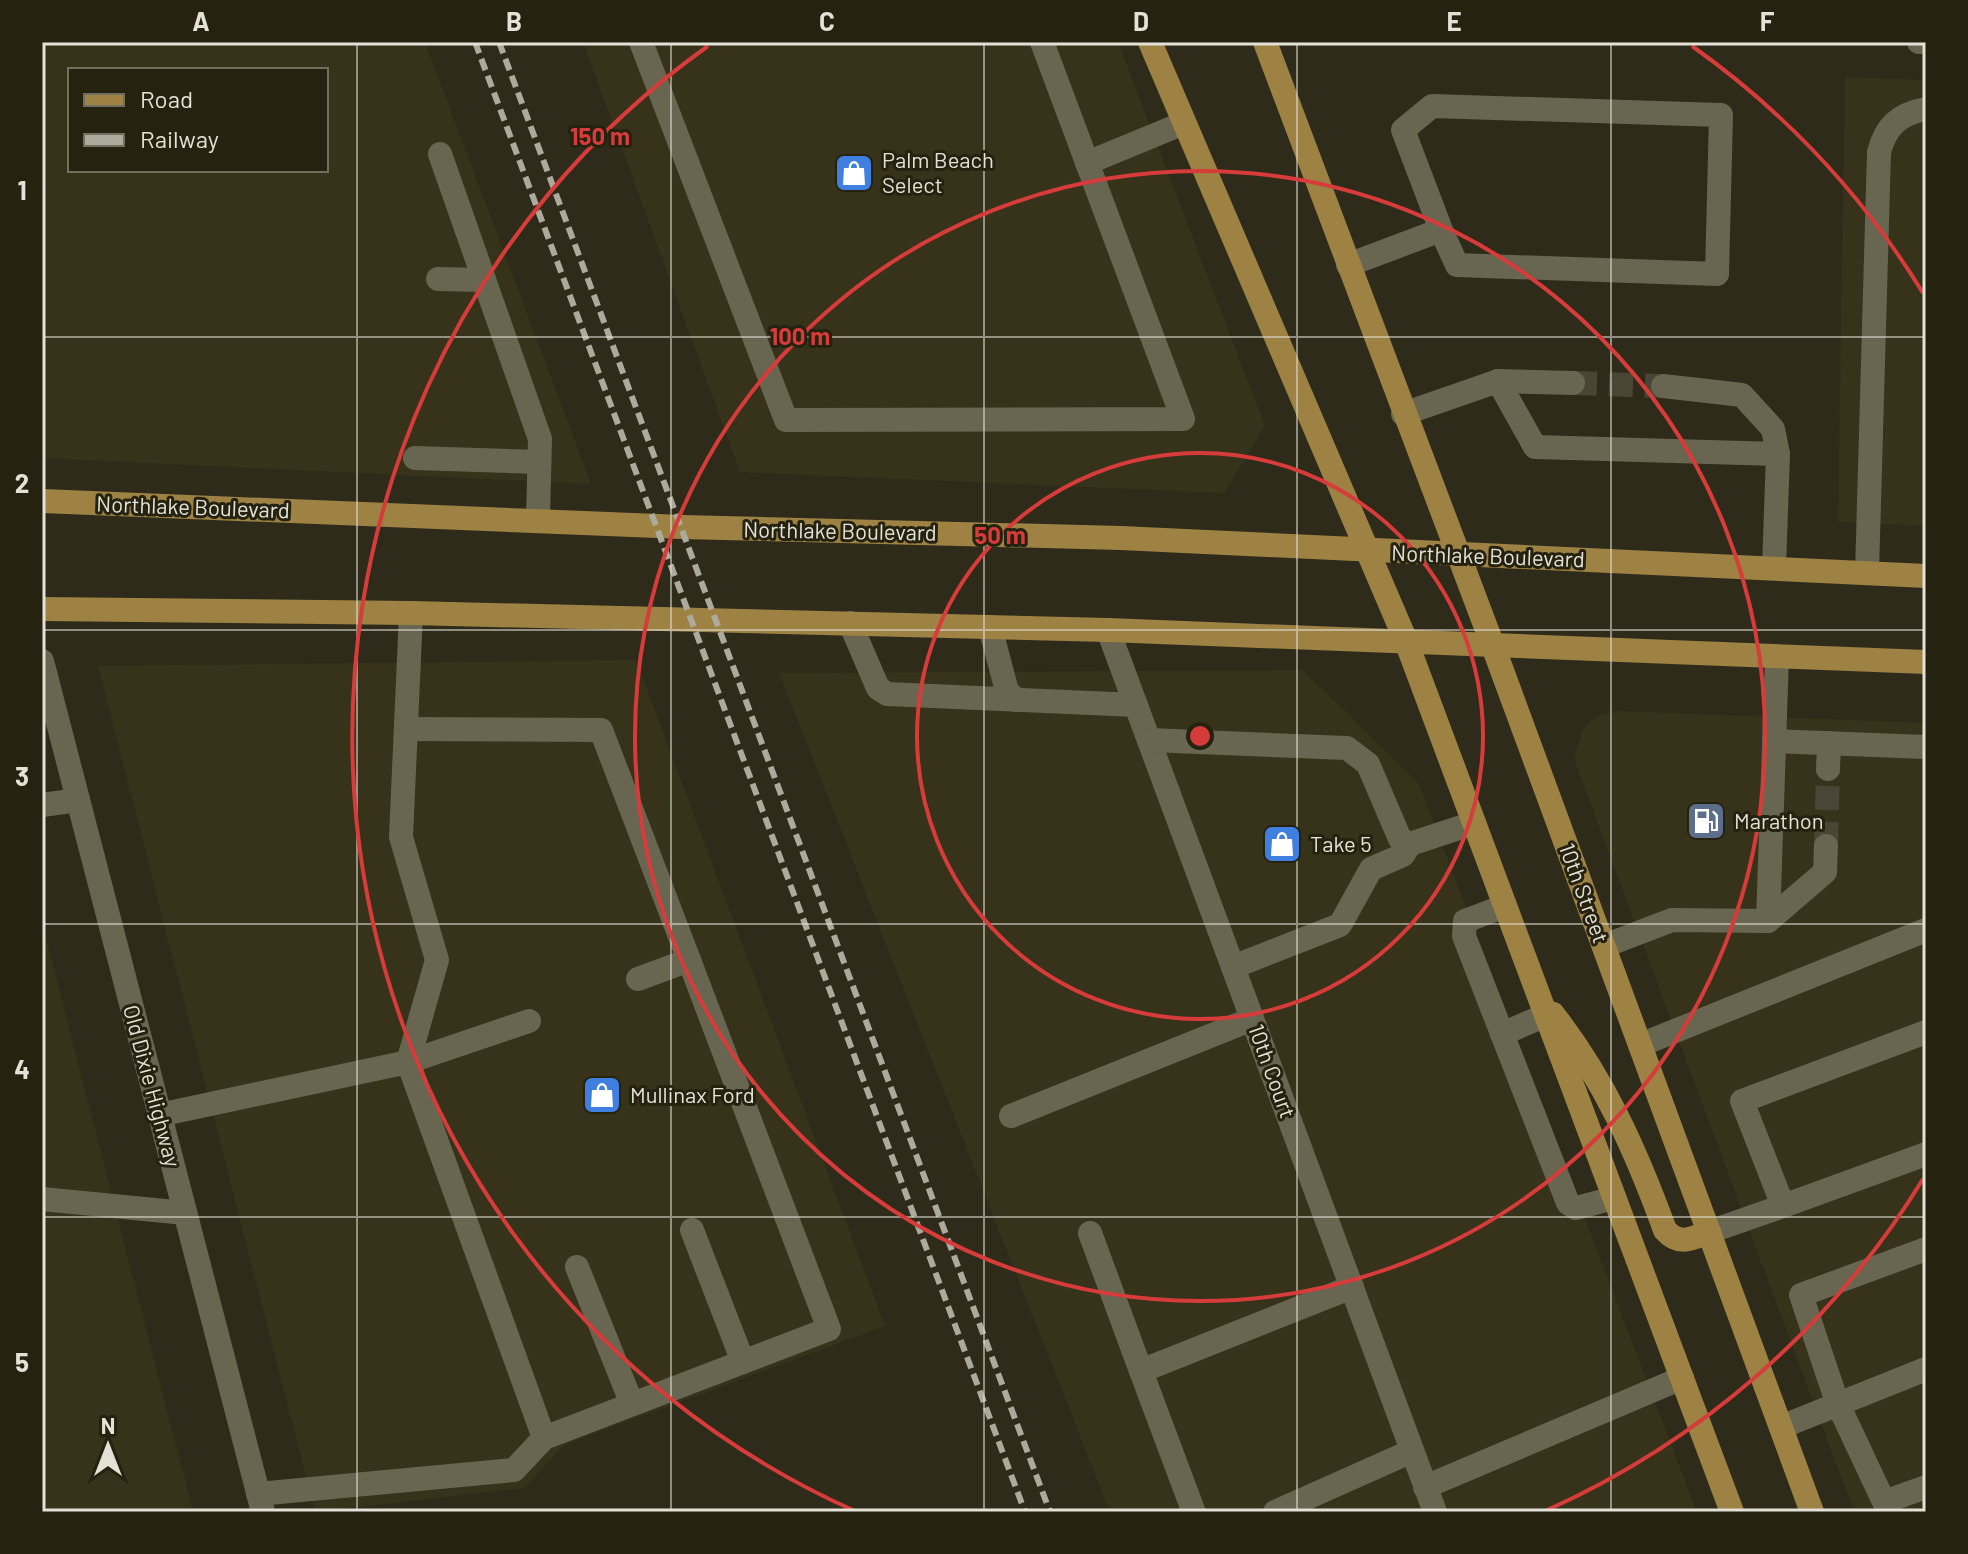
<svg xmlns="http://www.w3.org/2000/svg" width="1968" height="1554" font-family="Barlow,sans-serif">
<rect width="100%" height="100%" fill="#2f2b1a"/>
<g fill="#37321a" fill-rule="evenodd">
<path d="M42,42H425L591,484L42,458ZM70,70H326V170H70Z"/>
<polygon points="583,42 1118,42 1265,426 1224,493 740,472"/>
<polygon points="1845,77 1926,80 1926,526 1838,522"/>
<polygon points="636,660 885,1326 564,1445 524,1488 315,1512 98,666"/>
<polygon points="1303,670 1419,784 1697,1512 1110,1512 779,673"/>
<polygon points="1616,711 1926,723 1926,1512 1854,1512 1574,759 1582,731 1596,717"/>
<polygon points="42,922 193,1512 42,1512"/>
</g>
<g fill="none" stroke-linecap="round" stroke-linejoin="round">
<g stroke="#4a4636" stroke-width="24" stroke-dasharray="24 12" stroke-linecap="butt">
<polyline points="1573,383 1663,386"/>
<polyline points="1826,846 1828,769"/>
</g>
<g stroke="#686551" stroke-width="24">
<polyline points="641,42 786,420 1183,419 1042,42"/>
<polyline points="1919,42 1926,42"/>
<polyline points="440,154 540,439 538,520"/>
<polyline points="1087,163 1184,123"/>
<polyline points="1348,265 1441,230 1457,265 1717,274 1721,115 1432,106 1403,130 1441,230"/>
<polyline points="438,279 484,280"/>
<polyline points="1498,381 1573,383"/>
<polyline points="1663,386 1742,395 1773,429 1778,454"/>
<polyline points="1403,414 1498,381 1535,447 1778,454 1774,568"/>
<polyline points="415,458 539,462"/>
<path d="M1867,573L1879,152C1886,126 1899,114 1926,109"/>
<polyline points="850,623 878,688 887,694 1136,705"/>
<polyline points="990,627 1007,691 1016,700"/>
<polyline points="1108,630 1435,1512"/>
<polyline points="42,661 263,1512"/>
<polyline points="406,729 601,730 689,960 638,979"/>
<polyline points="1149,740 1347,748 1368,764 1400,839 1410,844 1474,823"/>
<polyline points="1774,741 1926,747"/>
<polyline points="1828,769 1829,743"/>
<polyline points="42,805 78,800"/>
<polyline points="1505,906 1465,921 1464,936 1568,1203 1576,1208 1614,1198"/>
<polyline points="1768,921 1825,872 1826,846"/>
<polyline points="1604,946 1672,920 1768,921 1777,657"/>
<polyline points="1233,967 1340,925 1371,869 1403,855 1410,844"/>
<polyline points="1926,1032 1742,1101 1783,1206 1926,1154"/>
<polyline points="1502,1034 1546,1015"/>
<polyline points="1640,1045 1926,930"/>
<polyline points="159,1115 408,1062 437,960 401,837 411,613"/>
<polyline points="1011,1116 1252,1019"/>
<polyline points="42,1199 185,1213"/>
<polyline points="692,1230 743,1362"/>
<polyline points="1709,1232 1783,1206"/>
<polyline points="1090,1233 1141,1371"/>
<polyline points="1926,1249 1801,1295 1837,1402 1884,1502 1926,1487"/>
<polyline points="577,1267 632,1404"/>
<polyline points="1781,1427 1926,1369"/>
<polyline points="544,1438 829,1329 689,960"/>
<polyline points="1425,1487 1682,1378"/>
<polyline points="258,1494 514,1470 544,1438 408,1062 529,1021"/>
<polyline points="1193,1510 1141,1371 1352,1287"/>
<polyline points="1275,1512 1412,1451"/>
</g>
<g stroke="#9d8244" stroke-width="24">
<polyline points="1150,42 1406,641 1732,1512"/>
<polyline points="1265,42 1493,646 1812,1512"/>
<polyline points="42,501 682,527 1121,538 1926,576"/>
<polyline points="42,609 411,613 1108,630 1926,662"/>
<path d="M1553,1014C1605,1081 1636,1151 1665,1230C1679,1246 1691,1239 1709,1232"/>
</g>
<g stroke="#acaa9d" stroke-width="6" stroke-dasharray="12 6" stroke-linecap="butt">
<polyline points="475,42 1025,1512"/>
<polyline points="499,42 1050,1512"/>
</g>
</g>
<path fill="none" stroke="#e4e2d7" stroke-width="2" stroke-opacity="0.55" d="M357,42V1512M671,42V1512M984,42V1512M1297,42V1512M1611,42V1512M42,337H1926M42,630H1926M42,924H1926M42,1217H1926"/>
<g fill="none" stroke="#d73b3a" stroke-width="4">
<circle cx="1200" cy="736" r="283"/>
<circle cx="1200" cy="736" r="565"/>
<path d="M1923 1179A848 848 0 0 1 1545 1511M855 1511A848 848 0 0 1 708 46M1692 46A848 848 0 0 1 1923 293"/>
</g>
<defs>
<symbol id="shop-square" viewBox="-11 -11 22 22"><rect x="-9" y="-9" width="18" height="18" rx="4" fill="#3f7fe0" stroke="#252210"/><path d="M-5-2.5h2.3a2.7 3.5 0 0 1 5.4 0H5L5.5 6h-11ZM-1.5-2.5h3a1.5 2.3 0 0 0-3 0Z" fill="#fff"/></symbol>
<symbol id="fuel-square" viewBox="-11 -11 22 22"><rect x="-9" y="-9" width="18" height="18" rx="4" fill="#5c6f8a" stroke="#252210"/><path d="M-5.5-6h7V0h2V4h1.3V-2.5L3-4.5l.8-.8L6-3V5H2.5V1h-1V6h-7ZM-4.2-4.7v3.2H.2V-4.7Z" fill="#fff"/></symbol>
</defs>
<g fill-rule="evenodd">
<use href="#shop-square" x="832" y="151" width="44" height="44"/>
<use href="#fuel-square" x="1684" y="799" width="44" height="44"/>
<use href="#shop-square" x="1260" y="822" width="44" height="44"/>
<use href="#shop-square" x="580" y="1073" width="44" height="44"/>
</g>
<g text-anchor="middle" stroke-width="6" stroke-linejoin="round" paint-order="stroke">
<g font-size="22" fill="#e4e2d7" stroke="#252210" text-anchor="start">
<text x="882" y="168">Palm Beach<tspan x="882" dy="25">Select</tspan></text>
<text x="1734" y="829">Marathon</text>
<text x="1310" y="852">Take 5</text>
<text x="630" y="1103">Mullinax Ford</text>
</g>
<g font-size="22" fill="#e4e2d7" stroke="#252210">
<text transform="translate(193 507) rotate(2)" y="8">Northlake Boulevard</text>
<text transform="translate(840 531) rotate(1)" y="8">Northlake Boulevard</text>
<text transform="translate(1488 556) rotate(2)" y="8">Northlake Boulevard</text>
<text transform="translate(1584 893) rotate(70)" y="8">10th Street</text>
<text transform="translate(1272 1071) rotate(70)" y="8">10th Court</text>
<text transform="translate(152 1086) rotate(75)" y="8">Old Dixie Highway</text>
</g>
</g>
<circle cx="1200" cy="736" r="12" fill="#d73b3a" stroke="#252210" stroke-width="4"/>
<g font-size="24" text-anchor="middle" font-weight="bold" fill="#d73b3a" stroke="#252210" stroke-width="6" stroke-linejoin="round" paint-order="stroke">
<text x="600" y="145">150 m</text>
<text x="800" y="345">100 m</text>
<text x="1000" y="544">50 m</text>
</g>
<rect width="1968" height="1554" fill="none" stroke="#252210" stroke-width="88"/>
<rect x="68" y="68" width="260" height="104" fill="#252210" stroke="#716f60" stroke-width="2"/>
<rect x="84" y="94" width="40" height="12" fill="#9d8244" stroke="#716f60" stroke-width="2"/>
<text x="140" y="108" font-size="24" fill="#e4e2d7">Road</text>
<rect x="84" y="134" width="40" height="12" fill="#acaa9d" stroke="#716f60" stroke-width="2"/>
<text x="140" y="148" font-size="24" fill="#e4e2d7">Railway</text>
<g transform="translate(108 1446)" stroke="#252210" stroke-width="6" paint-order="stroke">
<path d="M0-6L14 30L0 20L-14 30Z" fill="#e4e2d7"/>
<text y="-12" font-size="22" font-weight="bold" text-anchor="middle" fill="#e4e2d7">N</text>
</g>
<rect x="44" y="44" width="1880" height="1466" fill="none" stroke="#e4e2d7" stroke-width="3"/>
<g font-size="26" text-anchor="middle" font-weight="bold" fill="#e4e2d7">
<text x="201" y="31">A</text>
<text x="514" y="31">B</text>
<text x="827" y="31">C</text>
<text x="1141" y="31">D</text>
<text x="1454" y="31">E</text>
<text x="1767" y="31">F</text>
<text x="22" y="200">1</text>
<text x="22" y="493">2</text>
<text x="22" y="786">3</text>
<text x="22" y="1079">4</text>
<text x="22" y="1372">5</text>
</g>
</svg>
